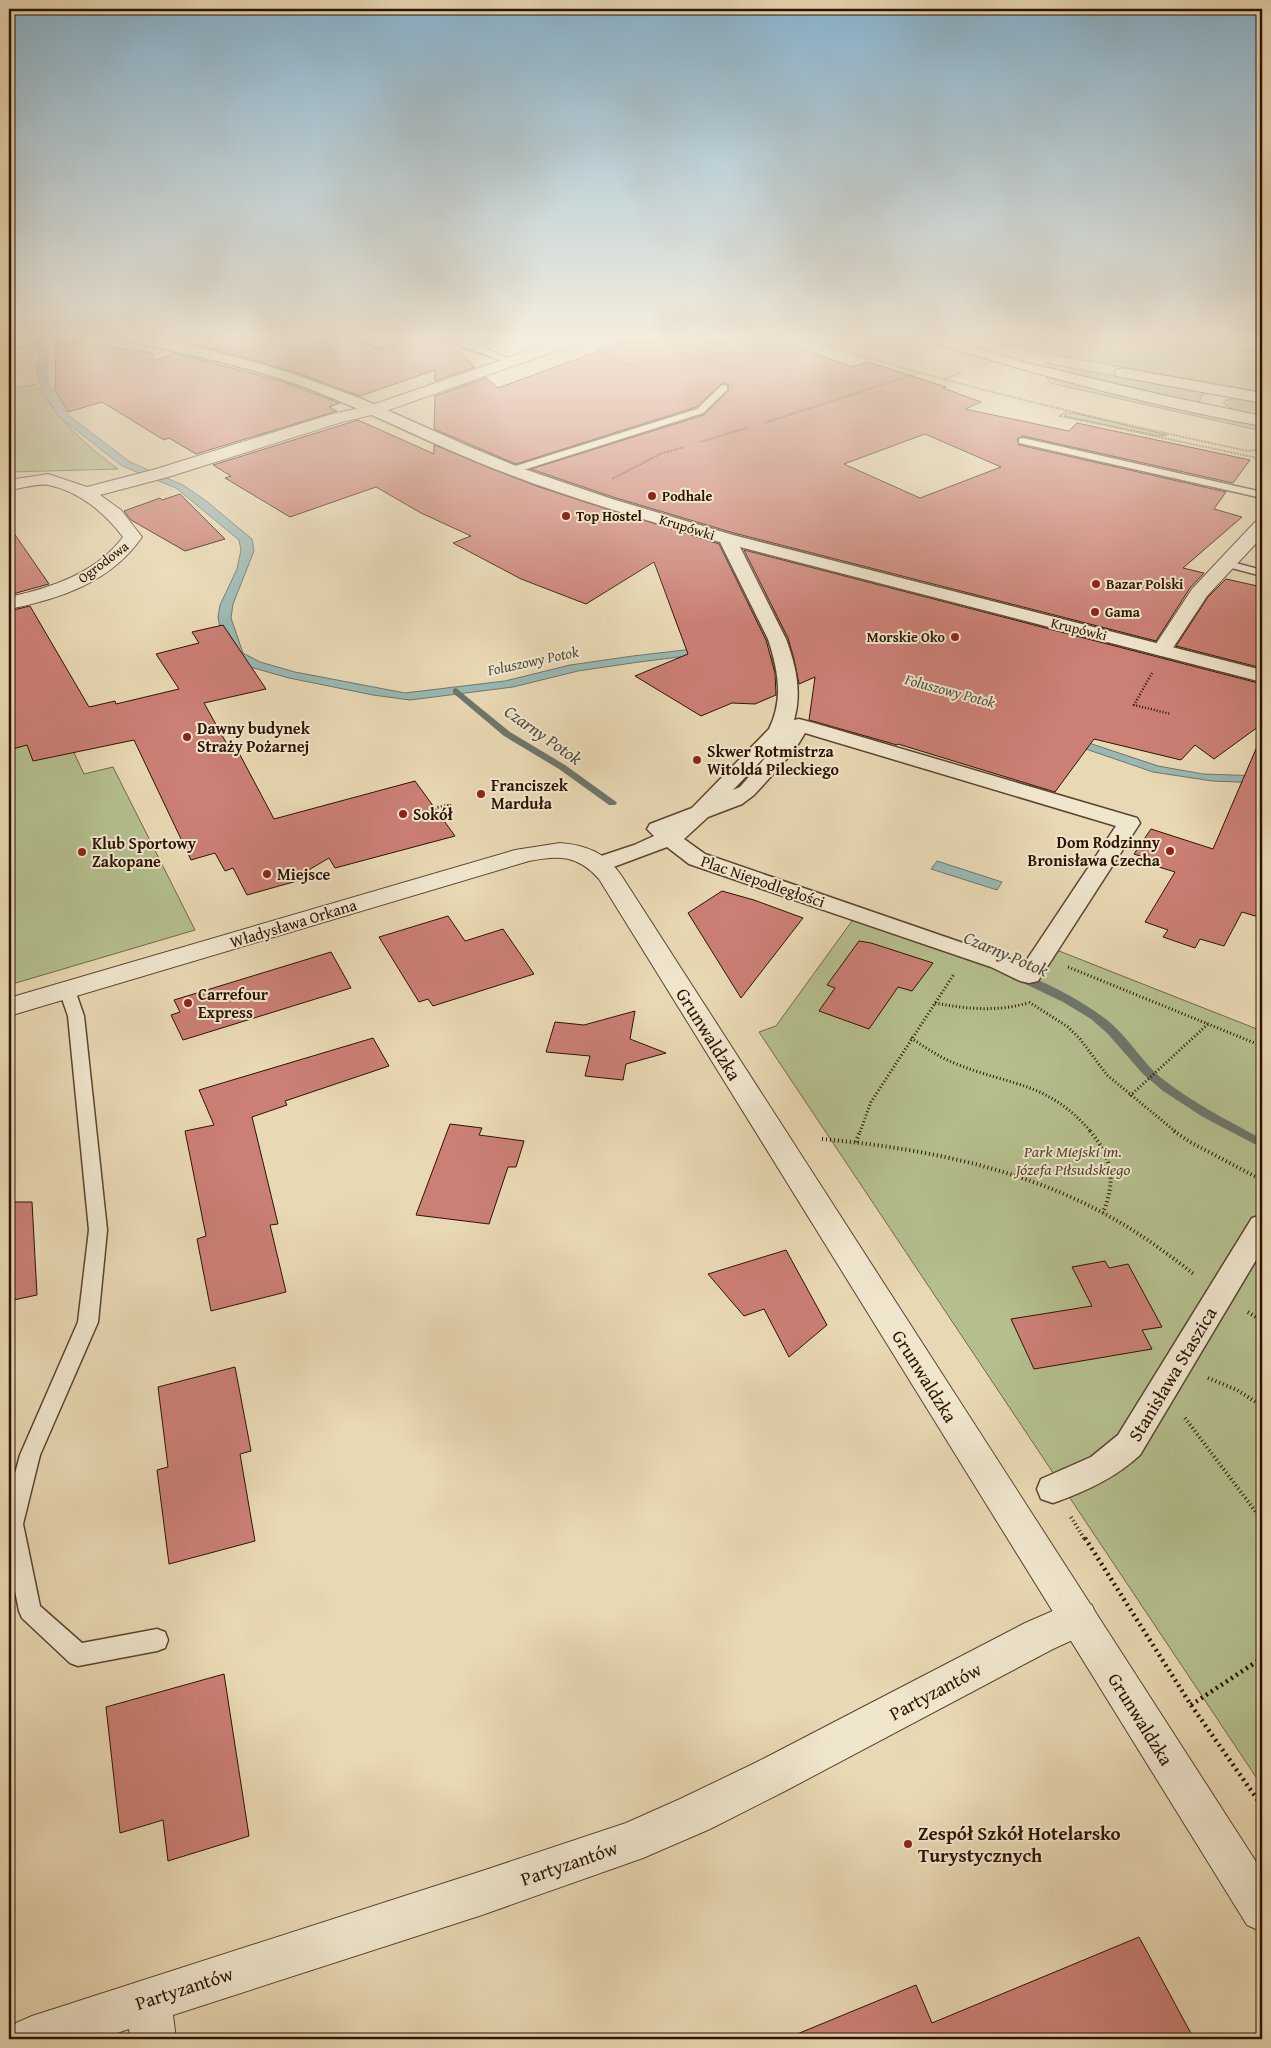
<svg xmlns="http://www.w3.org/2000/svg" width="1271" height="2048" font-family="'Gentium Book Plus',serif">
<rect width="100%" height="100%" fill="#e8d8b3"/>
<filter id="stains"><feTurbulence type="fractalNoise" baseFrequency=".004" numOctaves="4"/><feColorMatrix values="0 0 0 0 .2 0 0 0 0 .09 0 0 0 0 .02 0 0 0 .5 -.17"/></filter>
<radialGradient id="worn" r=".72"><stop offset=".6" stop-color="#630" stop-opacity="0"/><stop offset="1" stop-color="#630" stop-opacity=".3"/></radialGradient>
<g fill="#b5bf8e" stroke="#706948">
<polygon points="962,336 1262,336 1262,392 1038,352"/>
<polygon points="1045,363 1207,393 1201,396 1199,403 1050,368"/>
<polygon points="1046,377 1262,426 1262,431 1050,383"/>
<path d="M36,384C57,418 86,446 118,469L9,472V389Z"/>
<polygon points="1236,398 1262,403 1262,416 1234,410 1223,403 1227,400"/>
<polygon points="1066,413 1074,413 1167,435 1160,436 1064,416"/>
<polygon points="59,721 84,774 113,767 195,930 9,985 9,734"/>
<polygon points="857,914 1029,975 1049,947 1262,1031 1262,1786 759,1032 776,1026"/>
</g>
<g fill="#99b8b4" stroke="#6d766c">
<polygon points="16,336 27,336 47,347 48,356 46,370 48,382 67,414 130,462 183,485 205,500 252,539 254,551 233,604 231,618 243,653 260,662 295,672 405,693 505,681 570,665 633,656 710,647 756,652 939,702 1050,730 1158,766 1203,774 1262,776 1262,783 1212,781 1153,772 1042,734 746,657 711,653 639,662 578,671 513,687 410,700 373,695 289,678 250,667 220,628 218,617 220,605 237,569 241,550 239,540 176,488 122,466 57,415 39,383 37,370 39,356 36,348"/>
<polygon points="937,861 1002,882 997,890 931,869"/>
</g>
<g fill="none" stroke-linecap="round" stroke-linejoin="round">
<g fill="#6d766c" fill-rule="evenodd">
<polygon points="456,688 510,732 565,765 615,801 617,803 615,805 609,805 559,769 504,736 453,693 453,689"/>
<path d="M1017,972C1044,980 1098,1009 1117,1029C1132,1044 1144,1063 1160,1077C1191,1102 1227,1120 1262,1139V1148L1203,1117L1163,1091L1143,1074L1107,1033L1091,1019L1063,1002L1013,978L1012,976Z"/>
</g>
</g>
<g fill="#cb7f75" stroke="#2c1301" fill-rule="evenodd">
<polygon points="220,336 352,336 377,349 411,341 443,341 450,344 475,367 435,381 435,370 360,396 295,372 196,345"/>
<path d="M640,336H727L748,343L768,336L852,367L868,362L946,387L943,388L981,402L965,409L1069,431L1077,423L1250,460L1233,483L1023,436L1017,439L1019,445L1226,492L1214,509L1242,517L1183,568L1204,573L1190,588L1156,641L734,533L613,497L531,469L704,415L728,391L729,385L725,383L720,385L696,407L516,464L434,429L435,396L486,378L498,388ZM925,434L1001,467L920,498L844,464Z"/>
<polygon points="56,339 152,353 154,361 174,353 181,355 281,381 340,403 329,407 337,411 196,454 169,438 164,440 102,402 68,412 55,390"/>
<polygon points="358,420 434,454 434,445 539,487 719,544 766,640 775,673 776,695 755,704 732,703 701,716 635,676 688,654 654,562 586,604 521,579 453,543 471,536 421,513 376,487 290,517 225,478 231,476 213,465"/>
<polygon points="180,494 225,539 185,551 131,520 124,511 160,498 162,500"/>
<polygon points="9,526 49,584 9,595"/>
<polygon points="744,550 1262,684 1262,724 1214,759 1195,745 1181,760 1094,739 1055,792 898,744 897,745 809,720 815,677 799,684 794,659 788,638"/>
<polygon points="1226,579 1262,587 1262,668 1176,646 1208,597"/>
<polygon points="30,606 89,707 115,701 116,704 179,689 156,654 199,643 192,632 223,625 266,689 204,703 233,755 239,753 274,819 415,781 455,836 335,868 329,858 295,878 297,881 247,895 233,868 225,871 215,853 191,860 134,740 33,761 27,745 9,750 9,611"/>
<polygon points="1262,735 1262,918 1242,912 1224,946 1200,939 1195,948 1163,937 1168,930 1145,922 1175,872 1146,863 1149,859 1134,854 1151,829 1213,849"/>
<polygon points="722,891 754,900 803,918 741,998 688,913"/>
<polygon points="448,916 465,941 503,929 534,974 433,1006 428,999 419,1002 379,937"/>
<polygon points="859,941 871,943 933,963 912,991 898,987 869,1029 819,1011 835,988 827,985"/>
<polygon points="331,952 351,988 183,1040 171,1015 180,1012 174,1000"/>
<polygon points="635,1011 630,1039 666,1053 626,1064 623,1080 585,1076 590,1056 546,1052 555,1022 584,1025"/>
<polygon points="373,1038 389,1066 285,1101 287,1105 252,1117 278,1224 270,1225 286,1292 211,1311 197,1239 206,1236 185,1131 214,1125 199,1090"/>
<polygon points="450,1124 482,1128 479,1135 524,1141 516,1167 508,1167 489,1224 416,1215"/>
<polygon points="9,1202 32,1202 37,1295 9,1301"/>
<polygon points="786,1250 827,1325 789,1357 764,1309 744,1316 708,1274"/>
<polygon points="1105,1261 1109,1268 1128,1264 1162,1327 1142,1330 1152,1349 1034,1369 1011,1319 1092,1306 1072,1267"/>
<polygon points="235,1367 251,1451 240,1454 255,1541 169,1564 157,1470 168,1467 158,1387"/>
<polygon points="224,1674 249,1836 168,1861 163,1820 120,1833 106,1707"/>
<polygon points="1139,1937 1194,2039 785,2039 916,1985 932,2023"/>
</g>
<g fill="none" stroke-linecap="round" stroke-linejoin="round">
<defs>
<g id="service">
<polygon points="42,336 56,336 9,350 9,344"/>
<polygon points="354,336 365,336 378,341 400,336 452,336 470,343 492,336 504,336 479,346 518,362 513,365 510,364 443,339 411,339 377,347"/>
<polygon points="724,385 727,386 727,390 703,413 517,472 509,472 508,470 509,468 697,409 721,386"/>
<polygon points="1023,438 1262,492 1262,498 1019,443 1019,439"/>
<polygon points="1228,561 1262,570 1262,576 1224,566 1222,564 1224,562"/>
<polygon points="67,985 73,986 75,990 84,1016 107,1230 98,1322 40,1455 23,1524 40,1606 82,1643 157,1629 165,1632 168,1640 165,1648 157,1651 78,1666 70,1663 22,1618 19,1611 9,1561 9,1496 20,1455 78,1322 89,1230 68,1016 59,990 61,986"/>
</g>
<g id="pedestrian">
<path d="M119,336H147L173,341L248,360L294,374L362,399L470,447L521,468L612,499L733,535L1262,670V682L740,547L786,639C796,666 802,692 794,720L799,719L814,723L1137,818L1140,823L1038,981L1029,983L1020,981L991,967L689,864L667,847L608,869L600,871L592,869L589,864L592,859L634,845L654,836L647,829L650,824L692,808L769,729C784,699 778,670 768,639L720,542C640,518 558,495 480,463C414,436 350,402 282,379C229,362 175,352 121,339ZM805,733L1116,826L1024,964L705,854L684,839L708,817L742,804L754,795L794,751ZM779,742L740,787L733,790Z"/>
<path d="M1262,1215V1250L1140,1455C1115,1478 1085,1492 1053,1503L1041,1499L1037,1489L1041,1479L1091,1457L1118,1435L1252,1218Z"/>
</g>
<g id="minor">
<path d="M571,336H593L590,339L380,413L342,422L168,477L100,495L121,510L142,537C111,582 60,599 9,609V597C51,588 96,573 123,537C105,513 79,491 48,485C37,483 20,489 9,490V480L48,474L87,487L156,469L332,414L369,406Z"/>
<polygon points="1262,521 1262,537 1207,596 1169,654 1162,656 1155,654 1152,650 1192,589 1255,522"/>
<polygon points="1078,1600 1092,1605 1097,1618 1092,1631 1053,1649 787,1790 710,1829 643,1858 482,1915 173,2015 176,2039 130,2039 129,2029 99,2039 9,2039 16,2023 32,2016 482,1871 626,1823 680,1799 757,1762 1025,1623"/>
</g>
<g id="tertiary">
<path d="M919,336H941L1027,363L1162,395L1262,416V426C1147,405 1033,374 921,339Z"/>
<polygon points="1122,368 1262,393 1262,403 1116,376 1114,373 1116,370"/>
<path d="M560,843C586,845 606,853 621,875L1262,1871V1932L1247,1925L599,879C578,855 559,855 529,861L9,1016V998L515,850Z"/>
</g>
</defs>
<use href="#service" stroke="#5b442e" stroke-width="3"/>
<use href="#pedestrian" stroke="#5b442e" stroke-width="3"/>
<use href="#minor" stroke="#5b442e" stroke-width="2"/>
<use href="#tertiary" stroke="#5b442e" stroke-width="2"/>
<g stroke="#2c1301" stroke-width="2" stroke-dasharray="0.5 1" stroke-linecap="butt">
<path d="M799,336C946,384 1097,419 1248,451L1262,449"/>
<polyline points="1208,336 1241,349"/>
<polyline points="1049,347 1144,341 1262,352"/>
<polyline points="1046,348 1047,336"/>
<polyline points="1249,352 1262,358"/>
<polyline points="602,354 639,369"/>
<polyline points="944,379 962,372"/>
<polyline points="1066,411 1060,416 1262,459"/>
<polyline points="764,423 918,373"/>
<polyline points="700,442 747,428"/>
<polyline points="612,479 660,454 684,447"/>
</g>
<g stroke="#2c1301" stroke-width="2.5" stroke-dasharray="1 2" stroke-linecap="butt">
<polyline points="1152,673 1134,705 1171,714"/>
<polyline points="444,806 452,805"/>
</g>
<g stroke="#2c1301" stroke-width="3" stroke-dasharray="1 2.5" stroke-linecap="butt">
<polyline points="434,808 451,805"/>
<polyline points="1068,967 1262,1046"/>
<polyline points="1029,1002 1068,1027 1080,1039 1107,1075 1176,1132"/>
<path d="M935,1003C967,1009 996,1012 1028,1003"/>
<path d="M911,1038C925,1047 939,1057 954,1063C1009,1086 1048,1081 1091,1132"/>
<polyline points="1130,1096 1208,1024"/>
<polyline points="860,1132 871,1102 954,974"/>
</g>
<g stroke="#2c1301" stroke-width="4" stroke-dasharray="1 3" stroke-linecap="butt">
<path d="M1090,1131C1113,1159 1116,1180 1103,1213"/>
<polyline points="1174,1131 1190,1142 1262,1180"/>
<path d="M822,1139C920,1148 1019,1167 1107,1215C1138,1232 1167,1253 1195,1275"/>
<polyline points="856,1142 860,1131"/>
<polyline points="1248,1312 1262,1321"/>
<polyline points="1208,1378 1237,1390 1262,1406"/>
<polyline points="1185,1418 1262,1520"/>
<polyline points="1071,1517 1085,1540"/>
</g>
<g stroke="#2c1301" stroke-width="4.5" stroke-dasharray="2 4" stroke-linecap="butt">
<polyline points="1085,1538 1191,1705 1262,1806"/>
<polyline points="1191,1705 1262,1658"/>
</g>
<use href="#service" fill="#f0e6ce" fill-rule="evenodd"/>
<use href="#pedestrian" fill="#f0e6ce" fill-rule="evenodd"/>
<use href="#minor" fill="#f0e6ce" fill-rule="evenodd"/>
<use href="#tertiary" fill="#f0e6ce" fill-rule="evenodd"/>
</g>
<linearGradient id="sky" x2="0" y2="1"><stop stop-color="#88b6d3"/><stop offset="0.54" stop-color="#f5eddd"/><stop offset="1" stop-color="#f5eddd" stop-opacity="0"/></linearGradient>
<rect width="1271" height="623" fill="url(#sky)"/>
<g fill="#8f2418" stroke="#f0e6ce" stroke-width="2">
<circle cx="652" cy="496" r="5"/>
<circle cx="566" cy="516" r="5"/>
<circle cx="1096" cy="584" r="5"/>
<circle cx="1095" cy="612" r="5"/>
<circle cx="955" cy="637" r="5"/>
<circle cx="187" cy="737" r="5"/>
<circle cx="697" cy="760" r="5"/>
<circle cx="481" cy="794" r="5"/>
<circle cx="403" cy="814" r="5"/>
<circle cx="1170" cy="851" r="5"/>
<circle cx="82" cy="852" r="5"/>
<circle cx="267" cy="874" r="5"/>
<circle cx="188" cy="1003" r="5"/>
<circle cx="908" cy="1844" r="5"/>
</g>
<g text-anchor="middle" stroke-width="4" stroke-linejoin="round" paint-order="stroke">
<g font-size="14" font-weight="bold" fill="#2c1301" stroke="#f0e6ce" text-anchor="start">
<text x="662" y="501">Podhale</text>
<text x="576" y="521">Top Hostel</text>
<text x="1106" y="589">Bazar Polski</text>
<text x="1105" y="617">Gama</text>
<text x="945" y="642" text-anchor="end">Morskie Oko</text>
</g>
<g font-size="14" fill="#2c1301" stroke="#f0e6ce">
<text transform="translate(687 527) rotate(17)" y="5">Krupówki</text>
<text transform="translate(103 562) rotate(-37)" y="5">Ogrodowa</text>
<text transform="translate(1079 629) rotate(14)" y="5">Krupówki</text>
</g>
<g font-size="15" font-style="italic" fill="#524d40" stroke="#f0e6ce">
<text transform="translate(533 661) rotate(-12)" y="5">Foluszowy Potok</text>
<text transform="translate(950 691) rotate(15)" y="5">Foluszowy Potok</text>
</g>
<g font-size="16" font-weight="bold" fill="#2c1301" stroke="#f0e6ce" text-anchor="start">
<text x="197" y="734">Dawny budynek<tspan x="197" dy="18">Straży Pożarnej</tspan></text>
<text x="707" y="757">Skwer Rotmistrza<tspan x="707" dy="18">Witolda Pileckiego</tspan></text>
<text x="491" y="791">Franciszek<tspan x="491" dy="18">Marduła</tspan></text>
<text x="413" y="820">Sokół</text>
<text x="1160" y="848" text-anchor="end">Dom Rodzinny<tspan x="1160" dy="18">Bronisława Czecha</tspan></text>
<text x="92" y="849">Klub Sportowy<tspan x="92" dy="18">Zakopane</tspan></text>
<text x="277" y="880">Miejsce</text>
<text x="198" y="1000">Carrefour<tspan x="198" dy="18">Express</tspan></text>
</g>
<g font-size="16" fill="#2c1301" stroke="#f0e6ce">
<text transform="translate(763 881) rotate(19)" y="6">Plac Niepodległości</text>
<text transform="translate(293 923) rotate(-17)" y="6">Władysława Orkana</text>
</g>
<g font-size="16" font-style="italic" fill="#55472b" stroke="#f0e6ce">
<text x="1073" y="1157">Park Miejski im.<tspan x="1073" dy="18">Józefa Piłsudskiego</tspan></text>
</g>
<g font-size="18" font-style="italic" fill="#524d40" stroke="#f0e6ce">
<text transform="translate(543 735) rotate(35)" y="6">Czarny Potok</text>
<text transform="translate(1006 954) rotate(23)" y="6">Czarny Potok</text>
</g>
<g font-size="19" fill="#2c1301" stroke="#f0e6ce">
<text transform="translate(709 1034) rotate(58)" y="7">Grunwaldzka</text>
<text transform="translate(1172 1374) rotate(-59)" y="7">Stanisława Staszica</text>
<text transform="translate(925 1376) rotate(58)" y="7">Grunwaldzka</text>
<text transform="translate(935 1691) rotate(-28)" y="7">Partyzantów</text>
<text transform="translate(1141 1719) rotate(58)" y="7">Grunwaldzka</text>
<text transform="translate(569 1863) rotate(-19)" y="7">Partyzantów</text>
<text transform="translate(184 1988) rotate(-18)" y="7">Partyzantów</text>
</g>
<g font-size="19" font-weight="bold" fill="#2c1301" stroke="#f0e6ce" text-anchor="start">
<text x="918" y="1840">Zespół Szkół Hotelarsko<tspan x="918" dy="22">Turystycznych</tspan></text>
</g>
</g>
<rect width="1271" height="2048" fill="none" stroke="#e8d8b3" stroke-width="30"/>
<rect x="10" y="10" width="1251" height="2028" fill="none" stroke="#2c1301" stroke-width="2.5"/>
<rect x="15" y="15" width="1241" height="2018" fill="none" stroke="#2c1301"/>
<rect width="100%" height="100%" filter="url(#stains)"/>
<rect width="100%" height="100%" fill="url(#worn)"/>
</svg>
